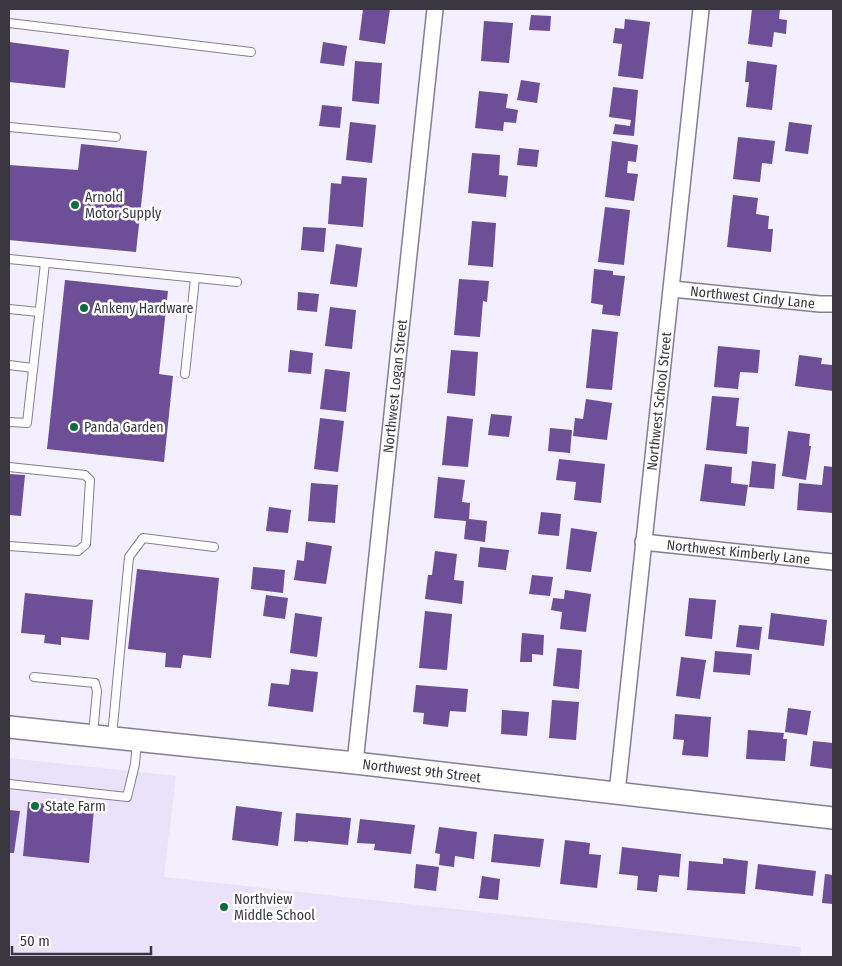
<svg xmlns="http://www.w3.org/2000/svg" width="842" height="966" font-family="'Fira Sans Condensed',sans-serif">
<rect width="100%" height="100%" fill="#f4effe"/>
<polygon fill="#eae2fb" points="9,758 176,776 164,877 801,947 800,957 9,957"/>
<g fill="#6c4f96">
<polygon points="363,9 390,9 385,44 359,40"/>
<polygon points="752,9 780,9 779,19 787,20 786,34 774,32 772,47 748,44"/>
<polygon points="531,15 551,16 550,31 529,30"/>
<polygon points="625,19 650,22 643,79 618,76 622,44 613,43 615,28 624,29"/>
<polygon points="484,21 513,23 509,63 481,61"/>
<polygon points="9,42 69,50 65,88 9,82"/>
<polygon points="323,42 347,46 344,66 320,63"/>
<polygon points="355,61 382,63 379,104 352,101"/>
<polygon points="747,61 777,65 772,110 746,107 749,82 745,82"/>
<polygon points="521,80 540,83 537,103 517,100"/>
<polygon points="613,87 638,90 634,136 613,134 615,124 630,126 631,120 609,117"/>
<polygon points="479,91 508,94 506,108 518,110 516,123 504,122 503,131 475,128"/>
<polygon points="322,105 342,107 340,128 319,126"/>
<polygon points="350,122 376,125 372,163 346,160"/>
<polygon points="789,122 812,125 808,154 785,151"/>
<polygon points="738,137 775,141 772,164 762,163 760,182 733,179"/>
<polygon points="612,141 638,145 636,162 628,161 627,173 638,174 634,201 605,197"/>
<polygon points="81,144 147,151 136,252 9,240 9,165 78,170"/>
<polygon points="519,148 539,150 537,167 517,165"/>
<polygon points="472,153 500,155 499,175 508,176 506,197 468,193"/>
<polygon points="342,176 367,178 363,227 328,224 331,183 341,184"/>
<polygon points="733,195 758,198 756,214 769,216 768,229 773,229 771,252 727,247"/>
<polygon points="605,207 630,210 624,265 598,262"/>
<polygon points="472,221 496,223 493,267 468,265"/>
<polygon points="303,227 326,228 324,252 301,250"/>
<polygon points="336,244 362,248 357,287 330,284"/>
<polygon points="594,269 613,271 613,275 625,276 620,316 602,314 603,305 591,303"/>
<polygon points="459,279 489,281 487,302 483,301 480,337 454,335"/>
<polygon points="65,280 168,291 159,374 173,376 164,462 47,449"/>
<polygon points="298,292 319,294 317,312 297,310"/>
<polygon points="330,307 356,310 352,349 325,346"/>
<polygon points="592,329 618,332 612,390 586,388"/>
<polygon points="718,346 760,350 758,373 740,372 738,389 714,387"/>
<polygon points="290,350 313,353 311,374 288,372"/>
<polygon points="451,350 478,352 475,396 447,393"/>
<polygon points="799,355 822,358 821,364 833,365 833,391 795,386"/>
<polygon points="325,369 350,372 346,412 320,409"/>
<polygon points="712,396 739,398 736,426 749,427 747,454 706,450"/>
<polygon points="586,399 612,403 607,440 573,436 575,418 583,419"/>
<polygon points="491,414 512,416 509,437 488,435"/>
<polygon points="447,416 473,419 468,467 442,465"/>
<polygon points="320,418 344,421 338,472 314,469"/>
<polygon points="550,428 572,430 570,453 548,451"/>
<polygon points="788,431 810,434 809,446 811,446 806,480 782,476"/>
<polygon points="559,459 605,464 601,503 574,500 576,482 556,480"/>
<polygon points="752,461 776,464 774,489 749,487"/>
<polygon points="705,464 732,467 731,483 748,485 745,506 700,501"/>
<polygon points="824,466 833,467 833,513 797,510 799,483 822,485"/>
<polygon points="9,474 25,475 21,516 9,515"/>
<polygon points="438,477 465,480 462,502 470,503 469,519 487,521 485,542 464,539 466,521 434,518"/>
<polygon points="311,483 338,485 335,523 308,521"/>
<polygon points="269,507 291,510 288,533 266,531"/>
<polygon points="541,512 561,514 559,536 538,534"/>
<polygon points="571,528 597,532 591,572 566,569"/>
<polygon points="306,542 332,546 326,584 294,580 297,560 304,561"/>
<polygon points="480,547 509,550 506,570 478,567"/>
<polygon points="435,551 457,554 454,580 464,581 462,604 425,599 428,575 432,575"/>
<polygon points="253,567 285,570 283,593 251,589"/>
<polygon points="137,569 219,578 211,658 183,655 181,668 165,667 166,653 128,649"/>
<polygon points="532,575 553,577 550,596 529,594"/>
<polygon points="565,590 591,594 586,632 560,629 562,612 551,610 553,598 564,599"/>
<polygon points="25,593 93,600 89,640 61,637 61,645 44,643 45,635 21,633"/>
<polygon points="266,595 288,598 285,619 263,616"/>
<polygon points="689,598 716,600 712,639 685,636"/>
<polygon points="425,611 452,614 447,670 419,668"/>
<polygon points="295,613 322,617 317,657 290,653"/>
<polygon points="771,613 827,620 824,646 768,639"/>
<polygon points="739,625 762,627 759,650 736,647"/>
<polygon points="522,633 544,635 543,655 532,654 532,662 520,662"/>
<polygon points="557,648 582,650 579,689 553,686"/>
<polygon points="715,651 752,654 750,675 713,672"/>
<polygon points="681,657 706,660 700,699 676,696"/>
<polygon points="291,669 318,672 313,712 268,706 271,683 289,685"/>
<polygon points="416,685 468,689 466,712 450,711 448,727 423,724 424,713 413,712"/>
<polygon points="552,700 579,702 576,740 549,738"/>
<polygon points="788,708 811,711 807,735 785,732"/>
<polygon points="502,710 529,712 527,736 501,734"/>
<polygon points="675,714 711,717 708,757 682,755 684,740 673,739"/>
<polygon points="748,730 784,733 783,739 787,739 785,761 746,759"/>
<polygon points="813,741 833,743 833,769 810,766"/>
<polygon points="28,802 94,809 89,863 23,856"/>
<polygon points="236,806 282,812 278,846 232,840"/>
<polygon points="9,810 20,811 14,853 9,853"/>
<polygon points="296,813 351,818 348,845 308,841 308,842 294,841"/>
<polygon points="360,819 415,825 411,854 374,850 375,844 357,843"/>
<polygon points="439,827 477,832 474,859 455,856 454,867 439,865 440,854 435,853"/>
<polygon points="494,834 544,839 540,867 491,862"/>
<polygon points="565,840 590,843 589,854 601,855 597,888 560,884"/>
<polygon points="622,847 681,854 679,877 659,875 657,892 637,890 638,876 619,874"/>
<polygon points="723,858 748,861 745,894 687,890 689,861 723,864"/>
<polygon points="416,864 439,867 436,891 414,888"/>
<polygon points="758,864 816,871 813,896 755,889"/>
<polygon points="825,874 833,875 833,904 822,903"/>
<polygon points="482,876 500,879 498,900 479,898"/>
</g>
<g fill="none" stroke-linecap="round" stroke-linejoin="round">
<defs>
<g id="lane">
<polyline points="9,23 251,52"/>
<polyline points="9,127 116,137"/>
<polyline points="9,259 237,282"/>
<polyline points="9,309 39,312"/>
<polyline points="9,365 33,368"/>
<polyline points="185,374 195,278"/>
<polyline points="9,422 27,423 45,263"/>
<polyline points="9,467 85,475 90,480 86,544 78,551 9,546"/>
<polyline points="34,677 95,683 97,691 93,734"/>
<polyline points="112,736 129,557 143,538 214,547"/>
<polyline points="9,784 127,797 135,764 137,741"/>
</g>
<g id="street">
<path id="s1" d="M672,289L820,304H833"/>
<path id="s2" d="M643,542L833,562"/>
<path id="s3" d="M355,763L435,9"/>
<path id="s4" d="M617,793L701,9"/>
</g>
<g id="secondary">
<path id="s5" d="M9,727L355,763L833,818"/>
</g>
</defs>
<use href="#lane" stroke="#857e93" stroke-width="10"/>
<use href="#street" stroke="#857e93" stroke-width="18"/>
<use href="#secondary" stroke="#857e93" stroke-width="24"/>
<use href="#lane" stroke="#fff" stroke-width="8"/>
<use href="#street" stroke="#fff" stroke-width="15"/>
<use href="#secondary" stroke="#fff" stroke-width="21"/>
</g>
<g fill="#0f6a3d" stroke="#fff" stroke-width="2">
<circle cx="75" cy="205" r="5"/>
<circle cx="84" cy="308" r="5"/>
<circle cx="74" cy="427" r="5"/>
<circle cx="35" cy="806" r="5"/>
<circle cx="224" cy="907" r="5"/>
</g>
<g text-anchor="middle" stroke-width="5" stroke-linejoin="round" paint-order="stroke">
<g font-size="14" fill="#3a3740" stroke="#fff" text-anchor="start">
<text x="85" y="202">Arnold<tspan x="85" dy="16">Motor Supply</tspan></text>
<text x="94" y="313">Ankeny Hardware</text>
<text x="84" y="432">Panda Garden</text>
<text x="45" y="811">State Farm</text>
<text x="234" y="904">Northview<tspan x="234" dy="16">Middle School</tspan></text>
</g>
<g font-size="14" fill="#3a3740" stroke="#fff">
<text dy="5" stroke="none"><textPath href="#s1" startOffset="81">Northwest Cindy Lane</textPath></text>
<text dy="5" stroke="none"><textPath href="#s3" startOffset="379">Northwest Logan Street</textPath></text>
<text dy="5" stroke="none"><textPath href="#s4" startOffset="394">Northwest School Street</textPath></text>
<text dy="5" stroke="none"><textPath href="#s2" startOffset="96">Northwest Kimberly Lane</textPath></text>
<text dy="5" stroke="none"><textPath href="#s5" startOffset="415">Northwest 9th Street</textPath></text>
</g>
</g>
<rect width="842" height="966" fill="none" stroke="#3a3740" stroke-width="20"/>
<path d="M12 946v8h139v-8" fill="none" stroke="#3a3740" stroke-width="2.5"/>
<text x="20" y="946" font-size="15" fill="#3a3740" stroke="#ffffff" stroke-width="4" paint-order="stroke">50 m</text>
</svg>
